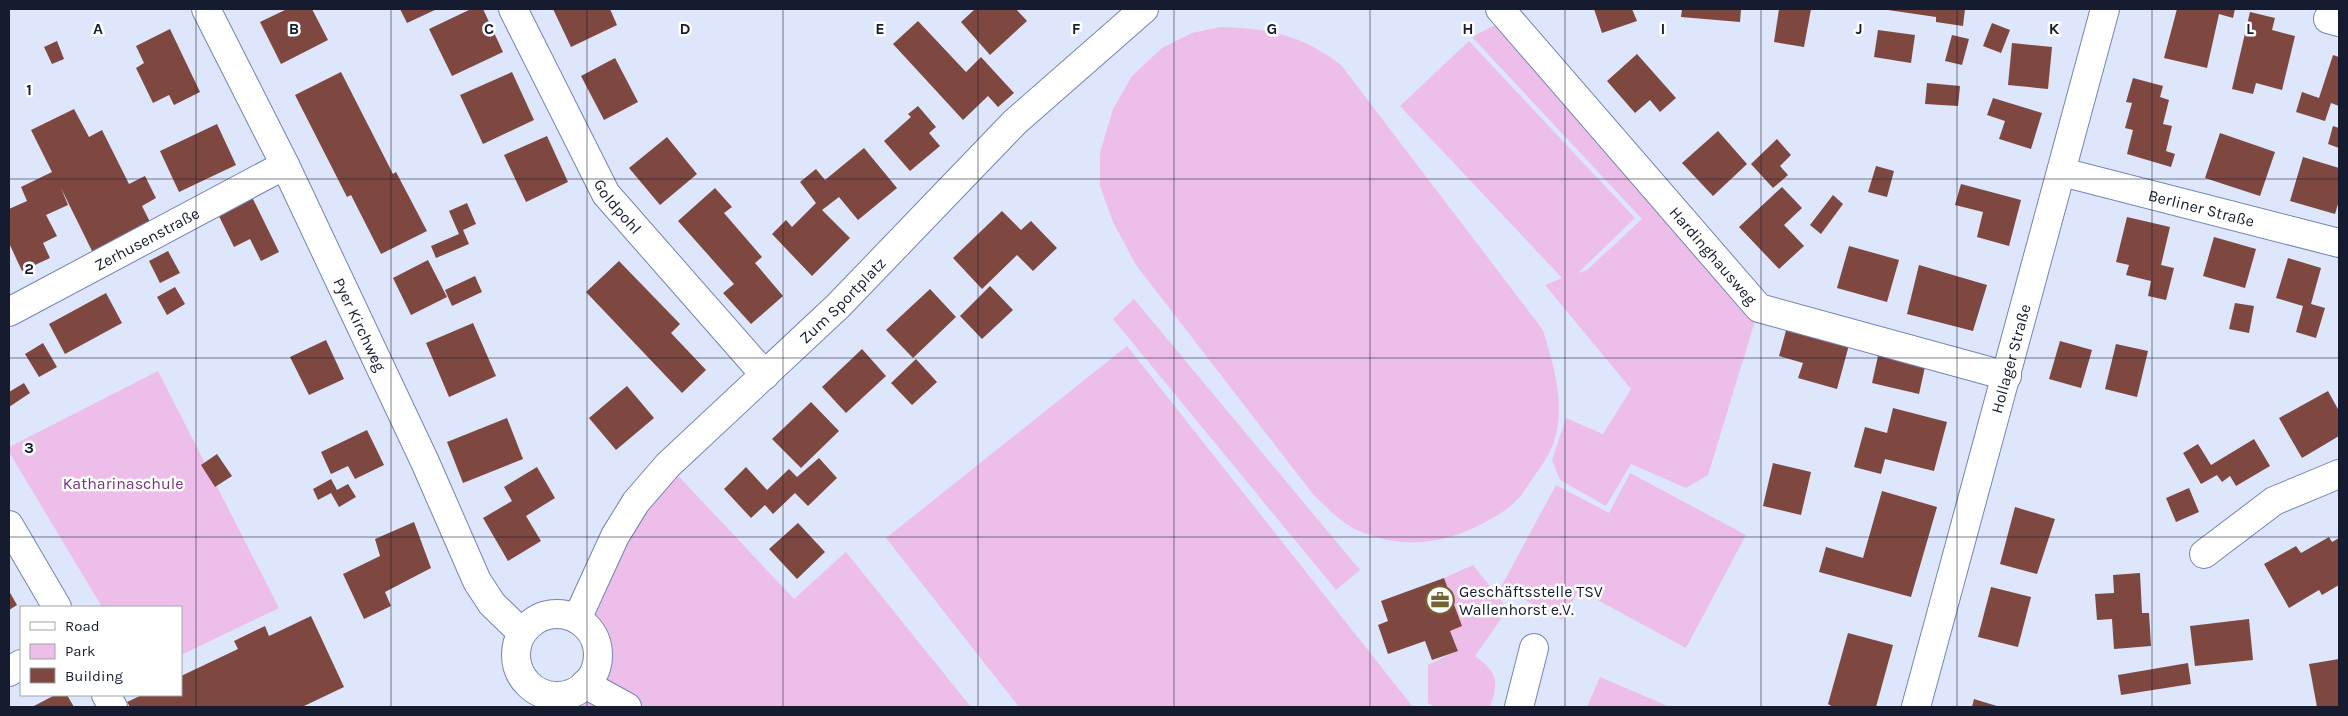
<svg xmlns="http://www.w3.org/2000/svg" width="2348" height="716" font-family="Karla,sans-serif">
<rect width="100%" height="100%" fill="#dee6fb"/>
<g fill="#eebeea">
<polygon points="1510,20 1759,308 1708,475 1686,488 1631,464 1606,506 1560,480 1552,460 1566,418 1603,434 1631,389 1545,285 1562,278 1400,106 1469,41 1635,218 1578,273 1587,270 1642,219 1472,37 1491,27"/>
<path d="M1220,27C1267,28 1303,35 1341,65L1543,330C1554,367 1566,404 1554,442C1550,454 1540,468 1533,478C1527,486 1522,496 1515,502C1506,511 1491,519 1480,525C1439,545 1402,549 1359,531C1341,523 1326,507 1312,493L1136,265L1113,222L1100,186V153L1113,109L1132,76L1162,48L1192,33Z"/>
<polygon points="1134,299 1360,570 1336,590 1113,319"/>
<polygon points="1127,346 1413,707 1019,707 886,538"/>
<polygon points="158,371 279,608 181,655 181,607 102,607 9,452 9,447"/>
<path d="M668,465L794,599L846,552L971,707H533L541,693C573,702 609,675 595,640C591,631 584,626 577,619Z"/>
<polygon points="1630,473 1746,535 1686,648 1579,590 1562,620 1501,587 1556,485 1609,513"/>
<path d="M1473,565L1508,609L1475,656C1498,673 1499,681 1490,707H1434L1428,703V665L1458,650L1450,631L1461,626L1444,578Z"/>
<polygon points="1600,677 1670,707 1587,707"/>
</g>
<g fill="#7e4841">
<polygon points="287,9 312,9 328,40 281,64 260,22"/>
<polygon points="400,9 437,9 407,23"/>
<polygon points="471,9 483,9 503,52 452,76 429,29"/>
<polygon points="553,9 610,9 617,25 571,47"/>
<polygon points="975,9 1016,9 1027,21 990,55 961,22"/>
<polygon points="1594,9 1632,9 1637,21 1602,33"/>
<polygon points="1682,9 1741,9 1740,22 1681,17"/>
<polygon points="1779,9 1811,9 1804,47 1774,42"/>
<polygon points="1881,9 1965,9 1963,26 1936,22 1936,17"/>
<polygon points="2177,9 2235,9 2233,18 2219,14 2207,68 2164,58"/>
<polygon points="2250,12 2275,18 2272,30 2295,36 2282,90 2256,83 2253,94 2232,89"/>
<polygon points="918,21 966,72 981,57 1014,93 998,107 988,96 963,120 893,44"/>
<polygon points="1992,23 2010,30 2001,53 1983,46"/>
<polygon points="170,29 200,92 174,105 169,95 153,103 136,68 144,63 136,46"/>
<polygon points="1878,30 1915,35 1911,63 1874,57"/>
<polygon points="1952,35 1969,39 1962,65 1945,61"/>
<polygon points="57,41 64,59 52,64 44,47"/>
<polygon points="2012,43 2052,47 2048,89 2008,85"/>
<polygon points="1637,54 1676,98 1660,112 1650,100 1635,113 1607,81"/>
<polygon points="2333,55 2339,57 2339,106 2331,103 2325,121 2296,112 2302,92 2319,98"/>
<polygon points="615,58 638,102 604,120 581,76"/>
<polygon points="341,72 393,174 396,172 427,231 381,254 351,195 347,197 295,95"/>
<polygon points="512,72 534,120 483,144 460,95"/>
<polygon points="2133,78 2163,86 2160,97 2169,100 2163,124 2172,126 2166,151 2175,154 2171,167 2127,154 2133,130 2125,128 2132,103 2126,102"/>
<polygon points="1927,83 1960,86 1958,106 1925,104"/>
<polygon points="1993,98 2042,113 2031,149 1999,139 2005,121 1987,115"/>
<polygon points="918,106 936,127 929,133 940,146 910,171 884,141 911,117 908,114"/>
<polygon points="74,109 89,137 102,130 129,184 145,176 156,198 142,206 151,224 93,253 61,188 68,205 46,215 57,236 43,243 50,258 22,271 9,243 9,209 27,201 21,187 52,172 31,130"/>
<polygon points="217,124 236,165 179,192 160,151"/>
<polygon points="2333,126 2339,128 2339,148 2328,144"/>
<polygon points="1718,131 1747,164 1713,196 1682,163"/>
<polygon points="2220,133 2275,152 2260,196 2205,178"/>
<polygon points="547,136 568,182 526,202 504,155"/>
<polygon points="667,137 697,174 660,205 629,168"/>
<polygon points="1777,139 1791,155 1780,166 1788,175 1773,188 1751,164"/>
<polygon points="864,148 897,188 858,220 839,197 822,210 850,238 812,276 772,234 786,220 792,227 816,203 800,182 816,169 825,180"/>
<polygon points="2303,157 2339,168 2339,201 2335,214 2290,201"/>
<polygon points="1876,166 1894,171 1887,197 1868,192"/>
<polygon points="1961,184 2021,200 2009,246 1977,237 1983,212 1955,205"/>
<polygon points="1782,187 1802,208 1784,225 1804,246 1779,269 1739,227"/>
<polygon points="715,188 732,207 724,213 762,257 755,263 783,296 751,324 723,293 734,284 678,221"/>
<polygon points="251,195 279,252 261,261 250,239 234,247 217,212"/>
<polygon points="1833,195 1843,204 1821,234 1810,225"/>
<polygon points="467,203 476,224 463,230 469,244 436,258 431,246 459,234 449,211"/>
<polygon points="1002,211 1021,230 1031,221 1057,248 1033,271 1017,255 982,289 953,258"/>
<polygon points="2127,217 2170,227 2161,265 2174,268 2166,300 2148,296 2151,281 2126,275 2129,265 2116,262"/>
<polygon points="2214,237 2256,249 2245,288 2203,276"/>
<polygon points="1849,246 1899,260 1887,302 1837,288"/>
<polygon points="168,251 180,273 160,283 149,261"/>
<polygon points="2288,258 2321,268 2311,304 2325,308 2316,338 2296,332 2303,306 2276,298"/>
<polygon points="428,260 447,297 411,315 393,278"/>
<polygon points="619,261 680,324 671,333 706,370 682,393 586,292"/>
<polygon points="1919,265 1987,285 1973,331 1907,314"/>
<polygon points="475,276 482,292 452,306 445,290"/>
<polygon points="990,286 1013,310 982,339 960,316"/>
<polygon points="175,287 185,304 167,315 157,297"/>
<polygon points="930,289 956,317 913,358 886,330"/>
<polygon points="106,293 122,323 65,354 49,324"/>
<polygon points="2235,303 2254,306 2249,333 2229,329"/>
<polygon points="473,323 496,376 449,397 426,343"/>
<polygon points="1787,327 1849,345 1837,389 1798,378 1803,363 1779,356"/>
<polygon points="326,340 344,379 309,395 290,357"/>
<polygon points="2060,341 2092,350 2081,388 2049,379"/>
<polygon points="43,343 57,367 39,377 25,354"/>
<polygon points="2116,344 2148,351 2137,397 2105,389"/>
<polygon points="862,349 886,376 846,413 822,387"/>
<polygon points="1878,356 1925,367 1919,394 1872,383"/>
<polygon points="916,359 937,382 912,405 891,383"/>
<polygon points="24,383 30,393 9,407 9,392"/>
<polygon points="627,386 654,418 616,450 589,418"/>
<polygon points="2328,391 2339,411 2339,436 2302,458 2279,418"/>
<polygon points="811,402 839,431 801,468 772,439"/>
<polygon points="1893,408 1947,422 1934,471 1885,459 1881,474 1854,467 1865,427 1887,433"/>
<polygon points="507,418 523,459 463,483 447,442"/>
<polygon points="367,430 384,465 355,479 348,466 331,474 321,452"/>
<polygon points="2254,439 2270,466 2236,486 2230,476 2222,482 2217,475 2201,484 2183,453 2198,444 2211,465"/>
<polygon points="217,454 232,476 215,487 201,465"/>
<polygon points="819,458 837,478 808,506 795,493 773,514 765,505 751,518 724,489 746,467 767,490 789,469 797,477"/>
<polygon points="1773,463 1811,472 1801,515 1763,506"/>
<polygon points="537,467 555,498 526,516 541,541 508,561 483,518 512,501 504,487"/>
<polygon points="331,479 337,490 348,484 356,497 339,507 331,493 318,500 313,489"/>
<polygon points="2189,488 2199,512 2176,522 2166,498"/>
<polygon points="1882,491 1937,507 1911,597 1819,572 1826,547 1863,558"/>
<polygon points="2015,507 2055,519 2037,574 2000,564"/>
<polygon points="414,522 431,568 385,592 391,606 364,619 343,574 380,556 375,539"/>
<polygon points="798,523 825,552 797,579 769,549"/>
<polygon points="2329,537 2332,542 2339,538 2339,585 2322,595 2319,590 2289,608 2264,564 2296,546 2301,553"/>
<polygon points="2140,573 2142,613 2149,613 2151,646 2114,649 2112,619 2097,620 2095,594 2114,593 2113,575"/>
<polygon points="1444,578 1462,626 1450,631 1458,651 1432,660 1425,641 1388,654 1378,625 1388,621 1381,601"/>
<polygon points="1991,587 2031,597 2018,647 1978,637"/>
<polygon points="9,591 17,605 9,610"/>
<polygon points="311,616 344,687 302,707 130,707 127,702 142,695 181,695 181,676 238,649 234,641 265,626 269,636"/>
<polygon points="2249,619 2253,660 2195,666 2190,626"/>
<polygon points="1848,633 1893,645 1876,707 1833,707 1828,704"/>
<polygon points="2339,659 2339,707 2317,707 2309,664"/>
<polygon points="2188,663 2191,684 2121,695 2118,675"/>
<polygon points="55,695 67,695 74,707 32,707"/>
<polygon points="1974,699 2000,707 1972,707"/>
</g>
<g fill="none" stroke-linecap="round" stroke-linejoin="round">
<defs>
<g id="street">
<path id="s1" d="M206,9L285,165L425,462L477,581L492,604L522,633"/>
<path id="s2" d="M513,9L606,194L765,375"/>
<path id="s3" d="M1500,9L1759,308L2007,376"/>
<polyline points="2328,19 2339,22"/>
<path id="s4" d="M2062,172L2339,243"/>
<path id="s5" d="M9,312L285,165"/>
<polyline points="9,525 57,607"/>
<polyline points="2204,554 2274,501 2339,474"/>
<circle cx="557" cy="655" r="41"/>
<path id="s6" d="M577,619L615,536L636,502L668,465L838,306L1015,122L1144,9"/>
<polyline points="9,672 21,664"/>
<polyline points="585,684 627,707"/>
<polyline points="106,695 113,707"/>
<polyline points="1519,707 1534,648"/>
</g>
<g id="secondary">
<path id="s7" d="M1916,707L2105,9"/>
</g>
</defs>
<use href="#street" stroke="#7385b4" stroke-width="30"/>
<use href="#secondary" stroke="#7385b4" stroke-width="30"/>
<use href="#street" stroke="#fff" stroke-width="28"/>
<use href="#secondary" stroke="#fff" stroke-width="28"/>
</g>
<path fill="none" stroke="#151c2f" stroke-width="1" stroke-opacity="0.55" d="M196,9V707M391,9V707M587,9V707M783,9V707M978,9V707M1174,9V707M1370,9V707M1565,9V707M1761,9V707M1957,9V707M2152,9V707M9,179H2339M9,358H2339M9,537H2339"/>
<defs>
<symbol id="office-ring" viewBox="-11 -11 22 22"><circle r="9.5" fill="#fff" stroke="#756231" stroke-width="1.5"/><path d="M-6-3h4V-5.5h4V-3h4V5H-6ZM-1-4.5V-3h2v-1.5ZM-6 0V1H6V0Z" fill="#756231"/></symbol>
</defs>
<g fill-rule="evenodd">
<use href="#office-ring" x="1424" y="584" width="32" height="32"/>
</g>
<g text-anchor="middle" stroke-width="5" stroke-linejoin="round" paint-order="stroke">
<g font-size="16" fill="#151c2f" stroke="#fff">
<text dy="6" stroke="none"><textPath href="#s2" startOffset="224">Goldpohl</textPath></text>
<text dy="6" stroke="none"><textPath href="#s4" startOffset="144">Berliner Straße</textPath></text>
<text dy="6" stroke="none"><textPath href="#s5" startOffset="156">Zerhusenstraße</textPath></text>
<text dy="6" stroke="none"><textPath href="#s3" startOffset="326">Hardinghausweg</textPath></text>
<text dy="6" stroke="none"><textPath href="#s6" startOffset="420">Zum Sportplatz</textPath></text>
<text dy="6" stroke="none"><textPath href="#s1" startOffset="351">Pyer Kirchweg</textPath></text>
<text dy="6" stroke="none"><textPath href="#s7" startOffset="361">Hollager Straße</textPath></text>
</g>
<g font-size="16" fill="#783476" stroke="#fff">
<text x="123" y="489">Katharinaschule</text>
</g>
<g font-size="16" fill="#151c2f" stroke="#fff" text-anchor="start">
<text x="1459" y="597">Geschäftsstelle TSV<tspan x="1459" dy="18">Wallenhorst e.V.</tspan></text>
</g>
</g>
<g font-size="16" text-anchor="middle" font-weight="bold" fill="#151c2f" stroke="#fff" stroke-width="5" stroke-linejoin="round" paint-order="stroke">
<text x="98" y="34">A</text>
<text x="294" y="34">B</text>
<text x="489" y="34">C</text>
<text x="685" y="34">D</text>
<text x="880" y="34">E</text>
<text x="1076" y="34">F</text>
<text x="1272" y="34">G</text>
<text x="1468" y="34">H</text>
<text x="1663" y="34">I</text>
<text x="1859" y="34">J</text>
<text x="2054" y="34">K</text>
<text x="2250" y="34">L</text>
<text x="29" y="95">1</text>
<text x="29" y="274">2</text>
<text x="29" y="453">3</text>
</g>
<rect width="2348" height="716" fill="none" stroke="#151c2f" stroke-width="20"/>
<rect x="20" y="606" width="162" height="90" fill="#ffffff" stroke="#a1a4ac"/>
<rect x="30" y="622" width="25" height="8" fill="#ffffff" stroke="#a1a4ac"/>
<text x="65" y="631" font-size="15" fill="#151c2f">Road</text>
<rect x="30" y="644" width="25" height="15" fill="#eebeea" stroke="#a1a4ac"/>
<text x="65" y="656" font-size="15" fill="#151c2f">Park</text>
<rect x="30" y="668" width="25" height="15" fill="#7e4841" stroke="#a1a4ac"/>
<text x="65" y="681" font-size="15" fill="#151c2f">Building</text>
</svg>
